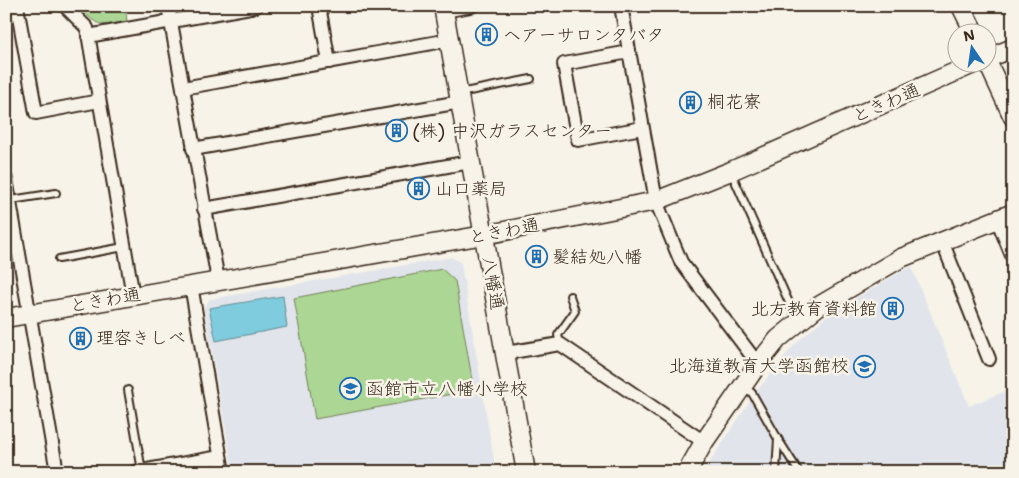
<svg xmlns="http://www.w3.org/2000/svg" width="1019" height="478" font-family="'Shantell Sans','Klee One',sans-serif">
<rect width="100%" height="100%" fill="#f7f3e8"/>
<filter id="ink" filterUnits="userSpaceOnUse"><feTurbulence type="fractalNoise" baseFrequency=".02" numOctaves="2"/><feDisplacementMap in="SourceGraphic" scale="10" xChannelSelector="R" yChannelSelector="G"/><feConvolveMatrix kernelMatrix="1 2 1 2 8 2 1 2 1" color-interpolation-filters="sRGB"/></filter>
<g filter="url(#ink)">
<g fill="#e1e5eb">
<polygon points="452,257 461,263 496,472 233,472 204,307 210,299"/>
<polygon points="911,266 969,406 1013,388 1013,472 703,472 758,389 795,344 830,313"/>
</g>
<g fill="#acd694" stroke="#748059">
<path d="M78,6H125L127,21C98,27 99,27 78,6Z"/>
<polygon points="442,269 455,281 474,390 315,419 294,298"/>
</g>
<polygon fill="#7fccde" stroke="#648b91" points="283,296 287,327 216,341 209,308"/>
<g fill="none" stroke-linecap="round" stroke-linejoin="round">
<defs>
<g id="lane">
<polyline points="459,93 531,79"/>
<polyline points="731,172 791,307 799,319"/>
<polyline points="11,200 56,193"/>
<polyline points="59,259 124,247"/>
<polyline points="560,344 558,335 575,311 570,296"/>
<polyline points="744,386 752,393 778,439 776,472"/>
<polyline points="128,390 142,471"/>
<polyline points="778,439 799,472"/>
</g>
<g id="street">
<polyline points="17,6 36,113 99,101"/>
<polyline points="65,6 87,28 133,296"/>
<polyline points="168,6 218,280"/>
<polyline points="319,6 329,62"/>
<polyline points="621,6 656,201 681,262 758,364"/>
<polyline points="444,11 471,6"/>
<polyline points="88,36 256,6"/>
<polyline points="629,52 564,64 578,140 642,128"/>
<polyline points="183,88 449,40"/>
<polyline points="193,149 460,102"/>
<polyline points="6,179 57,472"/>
<polyline points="204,209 470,162"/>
<polyline points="997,219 1013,258"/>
<polyline points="942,241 989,359"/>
<polyline points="191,285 223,472"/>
<polyline points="506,353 560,344 704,442"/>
<polyline points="136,472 220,457"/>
</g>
<g id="secondary">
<polyline points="443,6 526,472"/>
<polyline points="961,6 974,32"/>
<polyline points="986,59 1013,117"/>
<polyline points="986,59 1013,48"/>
<polyline points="6,318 484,235 656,201 731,171 978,62"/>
<polyline points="687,472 704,442 758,364 778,339 817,307 901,258 1013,213"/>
</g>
</defs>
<use href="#lane" stroke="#3b2a1e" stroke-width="10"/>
<use href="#street" stroke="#3b2a1e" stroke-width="16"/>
<use href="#secondary" stroke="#3b2a1e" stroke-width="21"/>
<use href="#lane" stroke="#f7f3e8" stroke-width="6"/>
<use href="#street" stroke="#f7f3e8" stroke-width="12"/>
<use href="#secondary" stroke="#f7f3e8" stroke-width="18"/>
</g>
</g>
<defs>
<symbol id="building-ring" viewBox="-11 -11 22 22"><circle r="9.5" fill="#f7f3e8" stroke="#1f6fb2" stroke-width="1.5"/><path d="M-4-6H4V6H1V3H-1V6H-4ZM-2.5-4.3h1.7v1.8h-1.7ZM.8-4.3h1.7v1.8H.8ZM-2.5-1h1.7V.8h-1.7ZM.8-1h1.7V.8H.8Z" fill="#1f6fb2"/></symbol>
<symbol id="university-ring" viewBox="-11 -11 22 22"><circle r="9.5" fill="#f7f3e8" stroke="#1f6fb2" stroke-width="1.5"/><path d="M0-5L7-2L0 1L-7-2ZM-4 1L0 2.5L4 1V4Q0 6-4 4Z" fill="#1f6fb2"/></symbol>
<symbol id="school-ring" viewBox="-11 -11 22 22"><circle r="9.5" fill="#f7f3e8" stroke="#1f6fb2" stroke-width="1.5"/><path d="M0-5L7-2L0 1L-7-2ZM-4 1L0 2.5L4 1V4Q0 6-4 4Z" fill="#1f6fb2"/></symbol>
</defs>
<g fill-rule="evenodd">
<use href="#building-ring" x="474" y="22" width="25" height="25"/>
<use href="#building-ring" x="678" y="90" width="25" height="25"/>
<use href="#building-ring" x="384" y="118" width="25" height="25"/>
<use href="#building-ring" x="406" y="176" width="25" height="25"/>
<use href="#building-ring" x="524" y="244" width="25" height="25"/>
<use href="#building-ring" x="880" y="296" width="25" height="25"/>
<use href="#building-ring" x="68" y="326" width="25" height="25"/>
<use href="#university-ring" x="852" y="354" width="25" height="25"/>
<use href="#school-ring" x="338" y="376" width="25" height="25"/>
</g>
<g text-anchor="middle" stroke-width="5" stroke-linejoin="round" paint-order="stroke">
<g font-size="18" fill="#3b2a1e" stroke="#f7f3e8" text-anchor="start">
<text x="503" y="41">ヘアーサロンタバタ</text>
<text x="707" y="108">桐花寮</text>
<text x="412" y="137">(株) 中沢ガラスセンター</text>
<text x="435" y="195">山口薬局</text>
<text x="552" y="263">髪結処八幡</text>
<text x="877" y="315" text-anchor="end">北方教育資料館</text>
<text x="96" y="344">理容きしべ</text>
<text x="849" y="372" text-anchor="end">北海道教育大学函館校</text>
<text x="366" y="395">函館市立八幡小学校</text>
</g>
<g font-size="18" fill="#3b2a1e" stroke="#f7f3e8">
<text transform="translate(886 103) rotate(-24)" y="6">ときわ通</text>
<text transform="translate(504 231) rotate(-11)" y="6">ときわ通</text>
<text transform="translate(493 283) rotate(80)" y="6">八幡通</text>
<text transform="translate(105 300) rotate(-10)" y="6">ときわ通</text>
</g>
</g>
<rect width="1019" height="478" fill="none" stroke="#f7f3e8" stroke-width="25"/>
<rect x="12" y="12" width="994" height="453" fill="none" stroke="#3b2a1e" stroke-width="2" filter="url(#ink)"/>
<g transform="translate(972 48) rotate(347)"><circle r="24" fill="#f7f3e8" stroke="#aca397"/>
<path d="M0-4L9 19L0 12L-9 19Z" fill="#1f6fb2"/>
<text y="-8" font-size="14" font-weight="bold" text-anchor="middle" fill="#3b2a1e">N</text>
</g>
</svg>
